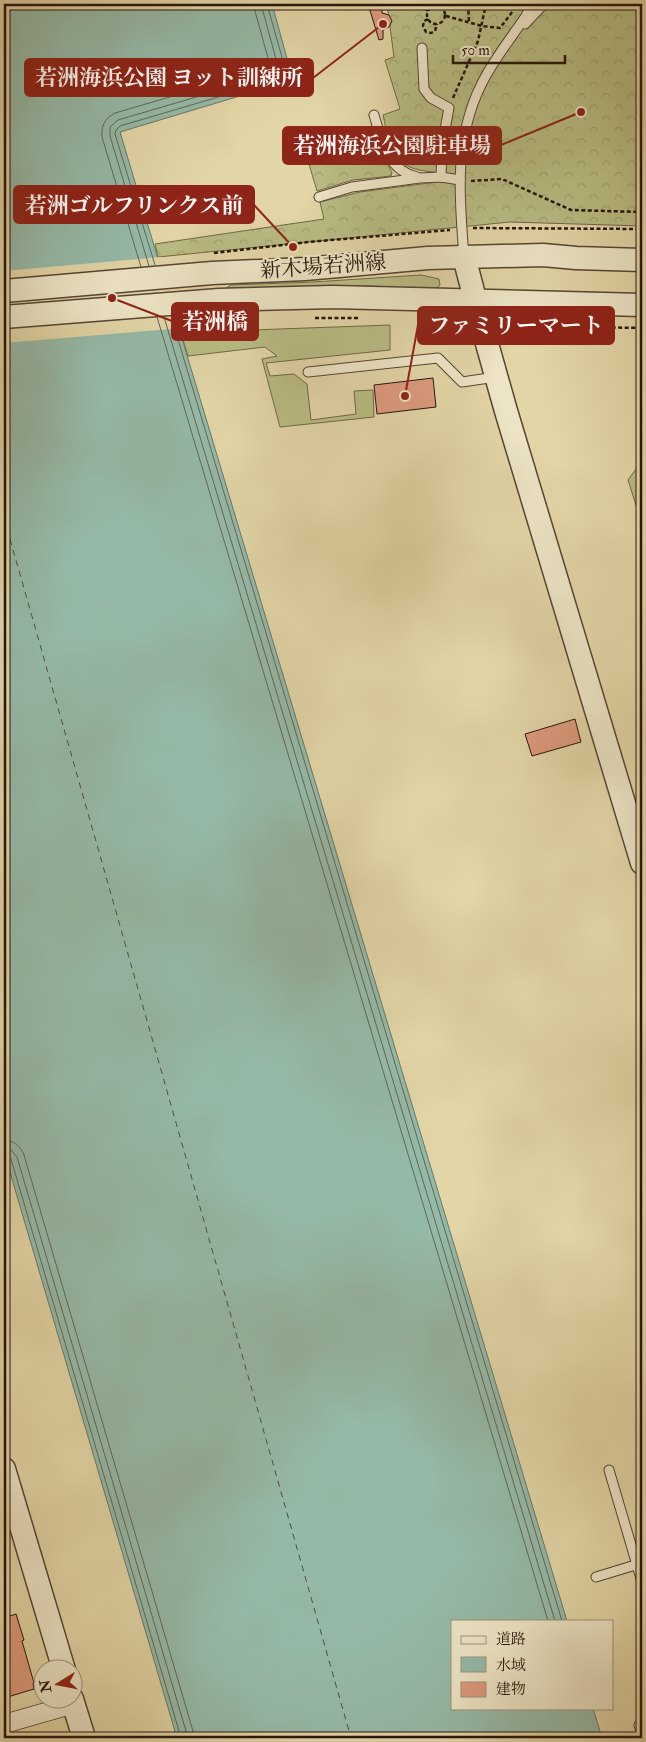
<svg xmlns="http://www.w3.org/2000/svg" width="646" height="1742" font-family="'IM FELL Double Pica','Noto Serif JP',serif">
<defs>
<pattern id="forest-crowns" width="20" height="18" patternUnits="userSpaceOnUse" patternTransform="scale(1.25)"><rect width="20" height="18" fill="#b8bc83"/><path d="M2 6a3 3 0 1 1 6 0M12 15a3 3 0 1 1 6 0" fill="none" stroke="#9ea170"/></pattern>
</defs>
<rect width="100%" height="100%" fill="#e2d5a6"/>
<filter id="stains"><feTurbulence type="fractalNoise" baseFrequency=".004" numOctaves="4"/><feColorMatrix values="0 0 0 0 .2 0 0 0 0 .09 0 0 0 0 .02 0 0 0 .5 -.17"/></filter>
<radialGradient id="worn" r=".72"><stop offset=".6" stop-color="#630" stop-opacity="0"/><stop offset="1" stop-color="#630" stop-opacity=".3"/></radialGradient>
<g fill="#b8bc83" stroke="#6f6847">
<polygon points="421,275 439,279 440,285 435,289 368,286 226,288 231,285 313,282"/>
<polygon points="227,324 243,326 252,330 390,325 390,350 266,363 270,376 294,374 307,384 311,420 356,414 354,391 373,390 374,417 280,427 262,359 277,356 265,347 188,356 179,327"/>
<polygon points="642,461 642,524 628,480"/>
</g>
<g fill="url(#forest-crowns)" stroke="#6f6847">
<path d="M387,4H642V226L510,222L158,257L155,244L324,219L320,202L360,192L437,182L434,172C392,169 391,151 383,115L400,109L385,60L394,57Z"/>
<polygon points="373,133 380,153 392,172 391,176 353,180 317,191 306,154"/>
</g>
<polygon fill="#95b9a7" stroke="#697769" points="4,4 272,4 293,80 120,132 567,1621 452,1621 452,1708 593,1708 602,1738 177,1738 4,1152"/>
<polygon fill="#e2d5a6" points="161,257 182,328 4,343 4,271"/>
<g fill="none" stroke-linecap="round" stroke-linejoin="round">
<g stroke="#5e6759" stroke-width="1">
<polyline points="155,265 115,134 116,130 120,126 286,77 287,75 267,4"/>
<polyline points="149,266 110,136 110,127 118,120 278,73 279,70 261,4"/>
<path d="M141,267L102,137C101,126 105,118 115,113L269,68L270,65L253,4"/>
<polyline points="171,316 562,1621"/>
<polyline points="157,317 548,1621"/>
<polyline points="164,317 555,1621"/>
<path d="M4,1140C14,1141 20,1145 24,1155L195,1738"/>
<polyline points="4,1148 11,1150 17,1157 188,1738"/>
<polyline points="4,1154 8,1155 11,1159 181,1738"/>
</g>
<polyline stroke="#4d4e42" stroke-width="1" stroke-dasharray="6 5" stroke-linecap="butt" points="4,518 351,1738"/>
</g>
<g fill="#dc9a7d" stroke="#26150b">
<polygon points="368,4 382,4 382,13 389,15 392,21 389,27 383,30 383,39 379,40"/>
<polygon points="433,378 436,407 377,414 374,385"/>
<polygon points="575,719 581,742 532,756 525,734"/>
<polygon points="16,1614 24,1640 22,1641 34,1683 33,1683 34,1689 4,1698 4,1618"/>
</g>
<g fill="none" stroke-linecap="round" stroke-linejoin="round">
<defs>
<g id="service">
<polyline points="525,24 544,4"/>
<polyline points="422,48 424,89 431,98 449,108 442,146 441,177"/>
<path d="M374,115C382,141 387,170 417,177"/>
<polyline points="319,197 352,187 420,178 441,177 460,180"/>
<path d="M464,256C459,197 454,138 482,83C494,59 511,38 526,16L531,4"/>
<polyline points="308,372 438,358 462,382 496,377"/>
<polyline points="609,1470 642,1582"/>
<polyline points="596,1577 642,1563"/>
<polyline points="642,1724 639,1725 642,1734"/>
</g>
<polyline id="minor" points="4,1724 74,1704"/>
<g id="tertiary">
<polyline points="464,257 484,333 506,411 642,863"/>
<polyline points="4,291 212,273 305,269 428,258 543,255 576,258 642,260"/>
<polyline points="4,317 219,300 333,297 642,305"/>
<polyline points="4,1469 64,1670"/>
<polyline points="72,1699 84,1738"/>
</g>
</defs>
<use href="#service" stroke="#554532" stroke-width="11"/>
<use href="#minor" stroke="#554532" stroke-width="20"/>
<use href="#tertiary" stroke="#554532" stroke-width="25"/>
<g stroke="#26150b" stroke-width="2.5" stroke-dasharray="4 2.5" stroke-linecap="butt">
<polyline points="420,4 428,11"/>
<polyline points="468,4 469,22"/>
<circle cx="436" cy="15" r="9"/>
<polyline points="446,16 482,26 500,28 513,11 515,4"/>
<polyline points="428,19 424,21 423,26 426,32 431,33 435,31 437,24"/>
<polyline points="453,98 478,41 486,4"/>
<polyline points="471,181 502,179 571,210 642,212"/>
<polyline points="473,228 642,229"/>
<polyline points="214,253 308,242 450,230"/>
<polyline points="315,318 359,318"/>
<polyline points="425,319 465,332"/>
<polyline points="502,333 509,332 533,326 642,328"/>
</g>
<use href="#service" stroke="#ece4c5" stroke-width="9"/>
<use href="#minor" stroke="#ece4c5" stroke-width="18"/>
<use href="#tertiary" stroke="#ece4c5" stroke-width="22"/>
</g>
<g text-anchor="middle" stroke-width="4" stroke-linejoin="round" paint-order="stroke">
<g font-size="21" fill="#26150b" stroke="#ece4c5">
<text transform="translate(323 266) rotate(-4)" y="7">新木場若洲線</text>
</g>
</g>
<path fill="none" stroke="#8f2418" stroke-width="2" d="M383 24L313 78M581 112L501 145M293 247L254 205M112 298L172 321M405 396L418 325"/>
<g fill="#8f2418" stroke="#ece4c5" stroke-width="2">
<circle cx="383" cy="24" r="5"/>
<circle cx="581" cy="112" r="5"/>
<circle cx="293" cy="247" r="5"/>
<circle cx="112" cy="298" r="5"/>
<circle cx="405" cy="396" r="5"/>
</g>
<g fill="#8f2418" stroke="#8f2418" stroke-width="2">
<rect x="25" y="59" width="288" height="37" rx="5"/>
<rect x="283" y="127" width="218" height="37" rx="5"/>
<rect x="14" y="186" width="240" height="37" rx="5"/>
<rect x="172" y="303" width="86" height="37" rx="5"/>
<rect x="418" y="307" width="196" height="37" rx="5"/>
</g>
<g font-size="22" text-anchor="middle" font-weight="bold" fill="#fff">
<text x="169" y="85">若洲海浜公園 ヨット訓練所</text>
<text x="392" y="153">若洲海浜公園駐車場</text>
<text x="134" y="213">若洲ゴルフリンクス前</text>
<text x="215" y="329">若洲橋</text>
<text x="516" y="333">ファミリーマート</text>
</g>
<rect width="646" height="1742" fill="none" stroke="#e2d5a6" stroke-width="20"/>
<rect x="5" y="5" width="636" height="1732" fill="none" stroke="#26150b" stroke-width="2.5"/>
<rect x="10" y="10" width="626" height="1722" fill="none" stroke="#26150b"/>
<rect x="451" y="1620" width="162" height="90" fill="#ece4c5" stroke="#9d917b"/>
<rect x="461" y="1636" width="25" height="8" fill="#ece4c5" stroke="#9d917b"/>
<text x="496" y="1644" font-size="15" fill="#26150b">道路</text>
<rect x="461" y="1657" width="25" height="15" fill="#95b9a7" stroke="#9d917b"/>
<text x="496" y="1670" font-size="15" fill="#26150b">水域</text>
<rect x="461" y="1682" width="25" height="15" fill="#dc9a7d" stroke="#9d917b"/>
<text x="496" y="1694" font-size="15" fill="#26150b">建物</text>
<g transform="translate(58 1684) rotate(260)"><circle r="24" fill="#ece4c5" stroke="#9d917b"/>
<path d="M0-4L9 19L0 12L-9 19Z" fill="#8f2418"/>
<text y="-8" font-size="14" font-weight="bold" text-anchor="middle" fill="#26150b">N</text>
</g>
<path d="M453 55v8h112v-8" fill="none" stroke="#26150b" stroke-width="2.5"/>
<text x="461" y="55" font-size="15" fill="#26150b" stroke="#ece4c5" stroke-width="4" paint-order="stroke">50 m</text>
<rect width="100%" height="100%" filter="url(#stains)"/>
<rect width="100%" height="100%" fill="url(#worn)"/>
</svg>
